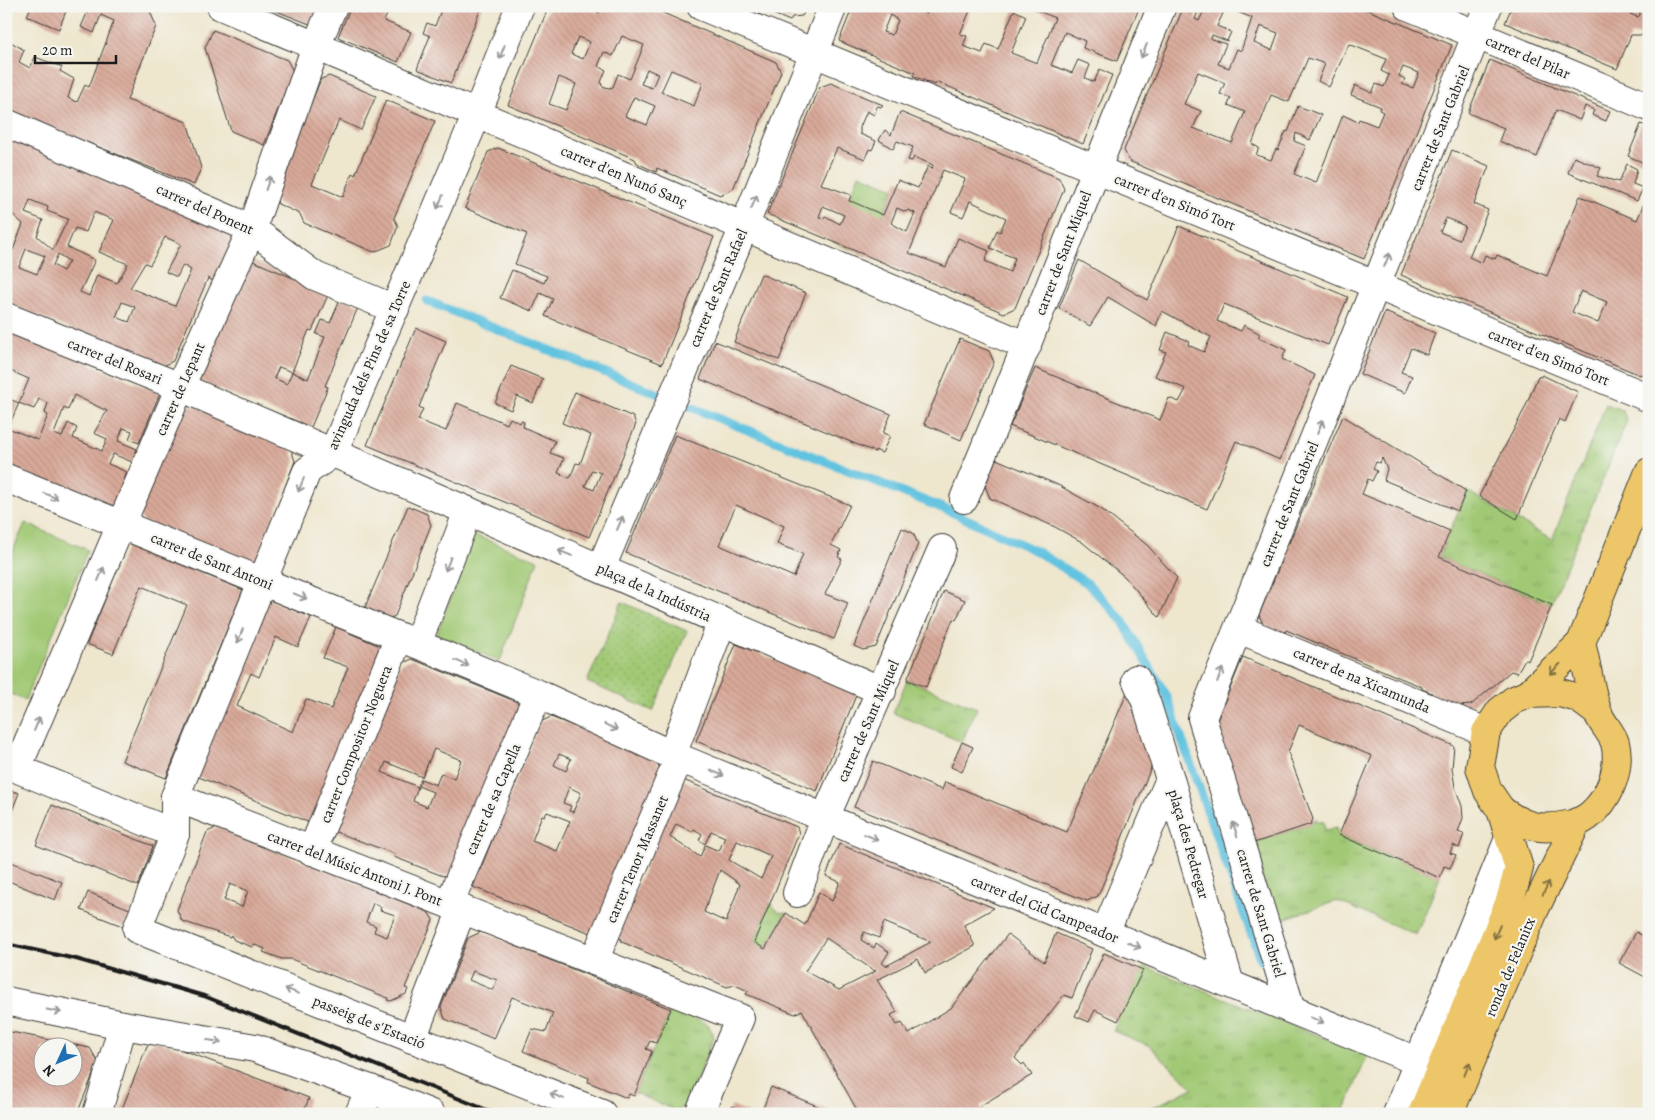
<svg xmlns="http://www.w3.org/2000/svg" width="1655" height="1120" font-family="Alegreya,serif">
<defs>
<pattern id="grass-tufts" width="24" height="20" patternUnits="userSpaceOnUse" patternTransform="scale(1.25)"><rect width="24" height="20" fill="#a1c975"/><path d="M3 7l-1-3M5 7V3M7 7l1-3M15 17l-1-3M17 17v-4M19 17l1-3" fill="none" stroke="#8aac65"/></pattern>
<pattern id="park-dots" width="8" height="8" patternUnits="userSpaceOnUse" patternTransform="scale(1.25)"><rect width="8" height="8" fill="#a1c975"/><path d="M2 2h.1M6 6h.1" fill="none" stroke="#8aac65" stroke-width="1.8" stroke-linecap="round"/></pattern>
<pattern id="building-back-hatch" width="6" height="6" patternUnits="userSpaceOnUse" patternTransform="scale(1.25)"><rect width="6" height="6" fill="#d8a999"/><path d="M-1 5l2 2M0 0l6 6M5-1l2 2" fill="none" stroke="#b99183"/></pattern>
</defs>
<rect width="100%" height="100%" fill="#f6f6f2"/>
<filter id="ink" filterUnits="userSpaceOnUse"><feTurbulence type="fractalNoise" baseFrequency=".02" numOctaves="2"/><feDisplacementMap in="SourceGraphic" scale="10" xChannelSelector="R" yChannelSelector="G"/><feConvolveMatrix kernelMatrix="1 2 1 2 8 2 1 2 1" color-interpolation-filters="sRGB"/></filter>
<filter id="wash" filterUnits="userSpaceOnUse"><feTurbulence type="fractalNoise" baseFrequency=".0096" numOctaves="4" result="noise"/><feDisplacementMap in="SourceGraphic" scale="20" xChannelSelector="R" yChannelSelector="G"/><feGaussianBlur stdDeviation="1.12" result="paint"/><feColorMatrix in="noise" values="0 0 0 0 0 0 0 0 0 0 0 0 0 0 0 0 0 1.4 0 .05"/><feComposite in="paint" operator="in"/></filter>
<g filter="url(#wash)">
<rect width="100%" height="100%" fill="#eee6cd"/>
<g fill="url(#grass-tufts)" stroke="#5e7248">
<polygon points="859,174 894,188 867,256 833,242"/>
<polygon points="1606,404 1622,410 1627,421 1551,604 1439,557 1467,491 1552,540"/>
<polygon points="907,680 977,708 962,742 893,713"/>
<polygon points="1316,818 1317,822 1324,822 1325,830 1336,827 1339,836 1440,877 1416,935 1337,901 1277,921 1251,844 1311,824"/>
<polygon points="770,903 779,912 786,913 765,949 754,942"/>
<polygon points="1144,966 1298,1028 1368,1054 1343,1114 1139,1114 1193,1088 1148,1045 1113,1031"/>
<polygon points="671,1009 708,1024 714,1037 685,1107 676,1111 635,1093"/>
</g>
<polygon fill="url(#park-dots)" stroke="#5e7248" points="622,602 687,631 653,711 587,682"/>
<g fill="#a1c975" stroke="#5e7248">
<polygon points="25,523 88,550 25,700 6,692 6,567"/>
<polygon points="474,535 538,560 500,661 436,636"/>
</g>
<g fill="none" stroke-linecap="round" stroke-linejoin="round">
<polyline stroke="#62c3e0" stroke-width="9" points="427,301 947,510 1036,551 1087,583 1122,620 1166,695 1261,961"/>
</g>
<g id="blocks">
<g fill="url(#building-back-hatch)" fill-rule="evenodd">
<polygon points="31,6 68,6 59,29 27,16"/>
<polygon points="78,6 148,6 156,26 127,100 187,122 201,168 194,185 6,110 6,39 24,50 19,62 30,68 35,57 62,67 60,71 74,79 68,98 77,102 85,85 89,87 114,21 101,15 94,33 81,27 88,11"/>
<polygon points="264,6 319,6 312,25"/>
<polygon points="351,6 391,6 384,21 411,32 398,62 338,37"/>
<polygon points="431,6 482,6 451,83 417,69 430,36 423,33 427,23 435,26 441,10"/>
<path d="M549,6H585L599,13L602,6H647L776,62L781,72L733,189L720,195L657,168L656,172L637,163L635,159L508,105ZM622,36L644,45L630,79L618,74L613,87L609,88L602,86L601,82L606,70L598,66L604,52L613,56ZM578,37L590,42L583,59L571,54ZM647,69L658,74L652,88L641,84ZM671,70L703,83L694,106L661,92ZM559,77L576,84L566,110L549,104ZM634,97L655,106L647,125L625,116Z"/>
<polygon points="754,6 808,6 802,16 792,17 790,21"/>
<path d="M853,6H906L927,14L930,6H972L960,34L967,36L963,46L982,53L986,44L998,49L1014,10L1026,16L1011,53L1037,63L1055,18L1027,6L1059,8L1060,6H1140L1117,61L1083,48L1085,41L1065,32L1051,65L1072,73L1078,60L1090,65L1085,78L1094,82L1100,69L1112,75L1083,144L940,83L937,82L935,85L913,76L915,73L839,41ZM890,15L898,20L892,35L883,32Z"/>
<path d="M1184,6H1200L1195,19L1199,21L1206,6H1358L1452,45L1364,259L1129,161L1124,150ZM1226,7L1252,18L1241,51L1237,49L1229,68L1218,64L1226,44L1211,39L1212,35L1227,41L1231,32L1217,26ZM1260,26L1278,33L1272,50L1254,43ZM1349,44L1386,59L1381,71L1389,75L1384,87L1376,84L1372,93L1355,85L1351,95L1381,107L1379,110L1383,112L1377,126L1359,119L1358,122L1343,115L1316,183L1294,174L1306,146L1294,141L1296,133L1310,140L1321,115L1316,113L1298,106L1288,132L1286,131L1278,150L1276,149L1271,160L1256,155L1259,148L1252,144L1271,95L1289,102L1308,58L1325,64L1318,81L1329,87ZM1403,67L1419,73L1413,88L1402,84L1405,79L1399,76ZM1198,72L1225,83L1220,94L1231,98L1228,105L1245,112L1232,143L1193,128L1201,111L1184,104Z"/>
<polygon points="1512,6 1618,6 1617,9 1638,17 1640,15 1639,6 1649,6 1649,35 1631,35 1617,69 1505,23"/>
<polygon points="213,30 287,60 293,71 264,145 231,131 205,48"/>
<polygon points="1490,60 1610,111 1606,121 1592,115 1594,110 1585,106 1580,120 1556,110 1537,157 1499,141 1504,128 1468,113"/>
<polygon points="329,76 376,96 361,130 339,120 312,184 343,197 352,173 355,175 386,100 435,121 394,218 398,226 391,245 374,252 304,223 300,214 278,204 274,194 321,79"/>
<path d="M831,83L883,105L881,107L877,106L874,115L867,111L860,127V134L876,141L872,150L869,149L865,159L837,148L821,184L851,195L849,201L853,202L883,215L898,180L918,188L928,166L932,169L933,165L914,157L912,161L908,160L913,147L897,141L893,149L879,140L885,130L891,135L900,112L1059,178L1064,189L1015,308L1004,313L767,214L820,87ZM943,170L965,179L951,212L963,217L970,201L1006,218L1000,232L997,230L990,248L1015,258L1010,272L985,261L989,251L958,238L946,267L909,253ZM823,206L844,215L840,224L825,216L824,219L819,217ZM897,208L906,212L908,210L915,213L907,232L891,223Z"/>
<polygon points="1641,124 1649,127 1649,165 1628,156"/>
<path d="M6,136L241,238L217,283L208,278L173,361L161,367L6,302V248L13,250L23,224L8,210L6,214ZM30,200L48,207L47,211L68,219L53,250L37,236L43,220L25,213ZM94,212L114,220L99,252L128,264L117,283L97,275L89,296L80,292L95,260L67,247L75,228L86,232ZM165,237L181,244L166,272L177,277L183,265L191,270L175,306L130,288L145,263L150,265ZM26,249L45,256L37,274L19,267ZM58,254L69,261L63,271L53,265ZM122,302L135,307L129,322L116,317Z"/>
<polygon points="498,148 714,237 662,364 545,316 553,299 540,293 532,311 500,298 512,270 544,283 547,276 515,264 527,234 465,208 488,152"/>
<path d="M1452,150L1489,166L1474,204L1488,210L1469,257L1482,263L1485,255L1495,259L1497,255L1547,276L1580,196L1637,220L1649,192V370L1640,375L1401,275ZM1446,218L1465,226L1459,240L1440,232ZM1581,291L1607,302L1598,323L1572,312Z"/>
<polygon points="1574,157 1601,168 1597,176 1619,182 1627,164 1637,169 1633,184 1643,188 1637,201 1568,173"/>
<polygon points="1179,226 1348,297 1328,345 1224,304 1217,321 1241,331 1244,325 1260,334 1258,337 1286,350 1282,359 1315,375 1280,460 1236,441 1207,509 1010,426 1035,368 1160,420 1169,398 1179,402 1186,389 1155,376 1166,352 1160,350 1167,332 1189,341 1188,345 1204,352 1211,337 1162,311 1156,326 1108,297 1090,326 1059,308 1079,260 1147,300"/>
<polygon points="253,261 329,293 312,331 309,330 292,372 279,367 274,378 287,384 292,372 308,379 325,337 316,334 322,320 330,323 341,298 359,305 325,386 328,387 311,427 199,381 195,370 242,265"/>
<polygon points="761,274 806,293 779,360 734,342"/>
<polygon points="1385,312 1435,333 1427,355 1411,348 1401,372 1412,376 1405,393 1360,374"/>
<path d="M416,328L446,341L419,407L423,409L418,420L446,431L457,403L507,424L510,418L520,423L521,421L524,422L523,427L555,441L550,453L564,458L558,473L570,478L576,463L580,464L591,435L562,423L575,392L633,417L636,424L589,537L367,445ZM592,470L601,473L594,490L585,486Z"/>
<path d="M6,329L160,393L139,443L129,439L132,431L123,428L118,441L137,449L132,462L113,454L108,464L127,472L113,509L6,465V406L9,399L19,403L8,428L38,440L48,415L45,413L48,403L39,399L34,409L19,403L29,379L6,369ZM74,395L107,411L94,433L107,439L102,451L73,438L77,428L68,423L62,437L54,434L64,408L68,410Z"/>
<polygon points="960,339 989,351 994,362 961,440 924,424"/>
<polygon points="715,341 891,414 883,433 890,436 882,453 875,450 875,452 700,379"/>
<polygon points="511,366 543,379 533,403 517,396 511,410 495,403"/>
<polygon points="1542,375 1578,392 1565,422 1559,419 1517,519 1479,496 1525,408 1538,376 1541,377"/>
<polygon points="192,405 289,444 295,461 256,562 244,566 143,521 138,511 179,409"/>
<polygon points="1343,416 1466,491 1458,511 1384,480 1387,469 1382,458 1380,463 1376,462 1373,469 1377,471 1372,481 1368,479 1362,494 1450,531 1439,557 1552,605 1528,661 1525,659 1517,673 1511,671 1471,705 1459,706 1431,695 1432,693 1422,689 1422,687 1286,630 1285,634 1263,624 1259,615 1266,598 1262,597 1268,582 1272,584 1281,562 1278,560 1285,541 1289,543"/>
<path d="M675,435L850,505L831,545L841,550L838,557L842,559L825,594L848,603L834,639L626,553ZM736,505L784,526L777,544L803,554L794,577L719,545Z"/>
<polygon points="996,459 1058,485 1101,509 1147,545 1177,578 1159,617 1125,577 1082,542 1055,527 990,498 985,486"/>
<polygon points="408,506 427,514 431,525 395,616 383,621 363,612"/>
<polygon points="902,528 913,533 918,544 876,647 863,650 854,646"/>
<polygon points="128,543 243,590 166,778 122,761 187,605 141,586 113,654 87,644"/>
<polygon points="944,591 965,600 956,620 953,619 926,687 907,680"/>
<polygon points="265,598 311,617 298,647 276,637 259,677 251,673 237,706 293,732 306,699 331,709 348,667 323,658 336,627 382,647 310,823 194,775"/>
<polygon points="736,644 857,693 817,791 696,741"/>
<polygon points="1243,657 1454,746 1452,768 1455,787 1462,806 1463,818 1458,832 1464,834 1459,848 1453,845 1450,853 1456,855 1450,868 1444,866 1440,878 1339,835 1372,756 1299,725 1288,752 1313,819 1311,824 1251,844 1214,728"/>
<path d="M412,659L522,704L454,872L443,876L394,857L395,854L333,831L401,664ZM434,749L461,760L454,779L441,773L436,785L421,779L418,786L433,792L427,807L413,801L418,787L382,772L386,762L422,777Z"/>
<polygon points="1127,693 1153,763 1098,896 1087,901 854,807 873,761 942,790 945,782 1067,832"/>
<path d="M551,717L657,760L660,770L593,934L473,887L540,722ZM559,754L571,759L566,771L554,765ZM569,787L581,793L573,812L569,811L571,806L563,803ZM547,812L570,821L557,851L532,841L542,815L545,816Z"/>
<polygon points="962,742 973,747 962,772 951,767"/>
<path d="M681,779L797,827L799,833L754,942L765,949L786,913L805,925L819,892L832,901L840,882L826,876L839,844L994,908L964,925L975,946L925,973L918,959L877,980L897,1012L891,1015L897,1025L902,1023L909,1034L951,1008L1008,934L1044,962L1056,933L1092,949L1072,998L1064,995L1015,1058L1022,1065L1024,1063L1032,1075L980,1106L984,1114H859L802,1010L795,1014L746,994L748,991L735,985L727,987L622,942L618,934ZM676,824L693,832L694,829L702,834L699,840L705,844L711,831L725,837L719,851L705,845L700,857L670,837ZM737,841L771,856L761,879L729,860ZM720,870L740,884L726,922L704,912ZM884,922L931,942L886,966L882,963L889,952L876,943L874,948L861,940L864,932L879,938ZM826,938L873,970L876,971L839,990L805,971Z"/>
<polygon points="6,789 19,793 6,826"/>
<polygon points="52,805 153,846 138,886 36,845"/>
<path d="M218,827L428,912L433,920L405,988L408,989L406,994L391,1001L387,1000L388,998L291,959H282L263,952L265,949L253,944L252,947L234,940L231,935L230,937L182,921L177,910L207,832ZM230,884L248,891L242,907L224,900ZM373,903L381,907L380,910L395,915L387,937L374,932L376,926L366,922Z"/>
<polygon points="6,860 62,882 55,900 6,880"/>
<polygon points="88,892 132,910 125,927 81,910"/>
<path d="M481,932L671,1009L656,1043L650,1041L646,1049L652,1051L634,1096L629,1094L627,1098L588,1082L589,1078L523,1051L532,1029L546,1032L553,1013L512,997L494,1039L445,1019L441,1007L468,938ZM473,971L497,980L493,990L469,980Z"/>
<polygon points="1636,932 1649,939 1649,979 1619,963"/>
<polygon points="1104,953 1143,970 1118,1021 1095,1010 1089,1022 1075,1016"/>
<path d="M6,1031L90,1048L98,1062L77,1114H6ZM42,1048H72V1078H42Z"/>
<polygon points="158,1041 309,1098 303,1114 120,1114 147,1046"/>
<polygon points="771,1087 837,1114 761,1114"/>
<polygon points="732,1106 751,1114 728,1114"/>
</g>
</g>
</g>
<g filter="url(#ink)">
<use href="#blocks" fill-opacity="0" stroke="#3c3a37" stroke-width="1"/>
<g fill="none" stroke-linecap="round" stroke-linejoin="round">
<defs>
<g id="minor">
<polyline points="221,6 1027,346"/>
<polyline points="701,6 1649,398"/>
<polyline points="1408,6 1649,107"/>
<polyline points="6,123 252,229 315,276 395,309"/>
<polyline points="6,317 180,387 468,511"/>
<polyline points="6,478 417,644 538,694 672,755 1419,1062"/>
<path d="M964,499C1032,335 1095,170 1162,6"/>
<polyline points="601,568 744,227 833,6"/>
<polyline points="1239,629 1486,732"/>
<polyline points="417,644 468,511 882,691"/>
<polyline points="1136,679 1146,702 1170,779"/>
<polyline points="672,755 722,621"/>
<polyline points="6,764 175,834"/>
<polyline points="17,768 180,387 252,229 316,46 333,6"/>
<polyline points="175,797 307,471 333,453 477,114 520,6"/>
<polyline points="312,851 399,637"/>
<polyline points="797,893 825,818 942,549"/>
<polyline points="449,904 538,694"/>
<polyline points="1105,933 1170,779 1230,984"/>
<polyline points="594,961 679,758"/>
<polyline points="6,1001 123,1025 255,1048 370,1089 431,1114"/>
<polyline points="1291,1009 1202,718 1488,6"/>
<polyline points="412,1039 462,909"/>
<polyline points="97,1114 123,1025"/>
<polyline points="359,1114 370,1089"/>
<polyline points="602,1114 137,929 175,834 175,797 740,1018 699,1114"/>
<polyline points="1397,1114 1510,836"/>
</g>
<g id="major">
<polyline points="1528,694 1581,643 1649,472"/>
<path d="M1501,810C1526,828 1542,831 1572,824C1603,816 1623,773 1615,743C1612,733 1602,724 1598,713C1590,692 1587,665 1581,643"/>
<polyline points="1422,1114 1510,901 1519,868 1501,810 1488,791 1480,767 1486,732 1500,711 1514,700 1528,694 1560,693 1578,698 1598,713"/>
<polyline points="1449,1114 1534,911 1577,822"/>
</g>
</defs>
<use href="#minor" stroke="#3c3a37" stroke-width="30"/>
<use href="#major" stroke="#3c3a37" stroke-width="30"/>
<use href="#minor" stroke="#fff" stroke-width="28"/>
<use href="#major" stroke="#ecc669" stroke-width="28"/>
<polyline stroke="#1c1c1c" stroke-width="4" points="6,944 76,959 204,996 497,1114"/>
</g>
<defs><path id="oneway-shaft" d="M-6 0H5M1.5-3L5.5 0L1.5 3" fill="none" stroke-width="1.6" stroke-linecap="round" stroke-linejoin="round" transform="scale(1.25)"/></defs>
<g stroke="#999">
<use href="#oneway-shaft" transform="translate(1144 51) rotate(112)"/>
<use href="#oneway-shaft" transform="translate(502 52) rotate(111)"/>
<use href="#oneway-shaft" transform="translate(268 183) rotate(-71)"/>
<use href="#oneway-shaft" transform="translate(440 202) rotate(113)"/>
<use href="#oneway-shaft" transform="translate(754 202) rotate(-68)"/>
<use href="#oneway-shaft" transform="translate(1387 260) rotate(-68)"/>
<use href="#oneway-shaft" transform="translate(1320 427) rotate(-68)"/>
<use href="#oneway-shaft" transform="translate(301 485) rotate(112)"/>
<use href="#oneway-shaft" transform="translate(51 496) rotate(22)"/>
<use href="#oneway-shaft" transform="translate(620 523) rotate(-67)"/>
<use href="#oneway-shaft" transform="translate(565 553) rotate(-157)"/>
<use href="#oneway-shaft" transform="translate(448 564) rotate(111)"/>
<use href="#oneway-shaft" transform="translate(101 574) rotate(-67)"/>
<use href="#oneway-shaft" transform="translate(300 596) rotate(22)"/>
<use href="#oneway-shaft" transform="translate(240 636) rotate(112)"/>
<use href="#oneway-shaft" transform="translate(462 663) rotate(23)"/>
<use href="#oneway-shaft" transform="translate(1220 675) rotate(-68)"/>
<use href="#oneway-shaft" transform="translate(37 724) rotate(-67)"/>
<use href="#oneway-shaft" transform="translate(611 727) rotate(24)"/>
<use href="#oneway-shaft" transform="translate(717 773) rotate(23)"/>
<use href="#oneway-shaft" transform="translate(1235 829) rotate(-107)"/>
<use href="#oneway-shaft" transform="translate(871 837) rotate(22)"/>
<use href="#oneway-shaft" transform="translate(1134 945) rotate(22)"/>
<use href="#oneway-shaft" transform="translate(292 991) rotate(-158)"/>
<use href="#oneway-shaft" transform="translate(54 1011) rotate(12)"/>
<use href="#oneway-shaft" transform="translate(1317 1020) rotate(22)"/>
<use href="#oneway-shaft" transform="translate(214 1041) rotate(10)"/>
<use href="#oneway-shaft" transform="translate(557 1096) rotate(-158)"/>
</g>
<g stroke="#847142">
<use href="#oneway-shaft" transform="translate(1555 669) rotate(136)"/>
<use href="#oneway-shaft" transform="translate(1546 888) rotate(-64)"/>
<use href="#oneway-shaft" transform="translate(1497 932) rotate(113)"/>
<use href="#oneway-shaft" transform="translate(1467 1069) rotate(-68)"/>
</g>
</g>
<g text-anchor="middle" stroke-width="4.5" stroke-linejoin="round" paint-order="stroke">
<g font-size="15" fill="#1c1c1c" stroke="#f6f6f2">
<text transform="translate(1528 57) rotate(23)" y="5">carrer del Pilar</text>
<text transform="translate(1440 128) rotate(-68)" y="5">carrer de Sant Gabriel</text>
<text transform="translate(624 176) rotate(23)" y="5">carrer d'en Nunó Sanç</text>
<text transform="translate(1175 202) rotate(22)" y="5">carrer d'en Simó Tort</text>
<text transform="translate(205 209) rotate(24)" y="5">carrer del Ponent</text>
<text transform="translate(1063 253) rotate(-69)" y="5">carrer de Sant Miquel</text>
<text transform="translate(718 288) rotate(-67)" y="5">carrer de Sant Rafael</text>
<text transform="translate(1549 357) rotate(22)" y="5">carrer d'en Simó Tort</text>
<text transform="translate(115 361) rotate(22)" y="5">carrer del Rosari</text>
<text transform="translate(369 365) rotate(-66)" y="5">avinguda dels Pins de sa Torre</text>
<text transform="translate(180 389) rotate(-66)" y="5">carrer de Lepant</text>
<text transform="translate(1289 504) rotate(-68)" y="5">carrer de Sant Gabriel</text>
<text transform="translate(212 561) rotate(22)" y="5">carrer de Sant Antoni</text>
<text transform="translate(654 592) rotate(24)" y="5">plaça de la Indústria</text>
<text transform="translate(1362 680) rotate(23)" y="5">carrer de na Xicamunda</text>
<text transform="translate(868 721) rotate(-66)" y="5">carrer de Sant Miquel</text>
<text transform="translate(356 744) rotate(-68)" y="5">carrer Compositor Noguera</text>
<text transform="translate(493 799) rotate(-67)" y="5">carrer de sa Capella</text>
<text transform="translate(1189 844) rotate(74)" y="5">plaça des Pedregar</text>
<text transform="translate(637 859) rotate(-67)" y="5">carrer Tenor Massanet</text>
<text transform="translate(355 868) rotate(21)" y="5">carrer del Músic Antoni J. Pont</text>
<text transform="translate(1045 909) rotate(22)" y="5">carrer del Cid Campeador</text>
<text transform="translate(1261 913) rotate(73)" y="5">carrer de Sant Gabriel</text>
<text transform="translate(1510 967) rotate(-67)" y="5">ronda de Felanitx</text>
<text transform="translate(369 1022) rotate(22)" y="5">passeig de s'Estació</text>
</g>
</g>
<rect width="1655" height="1120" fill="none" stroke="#f6f6f2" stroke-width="25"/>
<g transform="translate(58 1062) rotate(226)"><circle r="24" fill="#f6f6f2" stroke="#9f9f9c"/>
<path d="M0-4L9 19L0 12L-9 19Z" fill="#1f6fb2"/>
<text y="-8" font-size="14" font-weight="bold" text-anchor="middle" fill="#1c1c1c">N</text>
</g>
<path d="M35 55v8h81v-8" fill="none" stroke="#1c1c1c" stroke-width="2.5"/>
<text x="42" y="55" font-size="15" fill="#1c1c1c" stroke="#f6f6f2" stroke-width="4" paint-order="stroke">20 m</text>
</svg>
